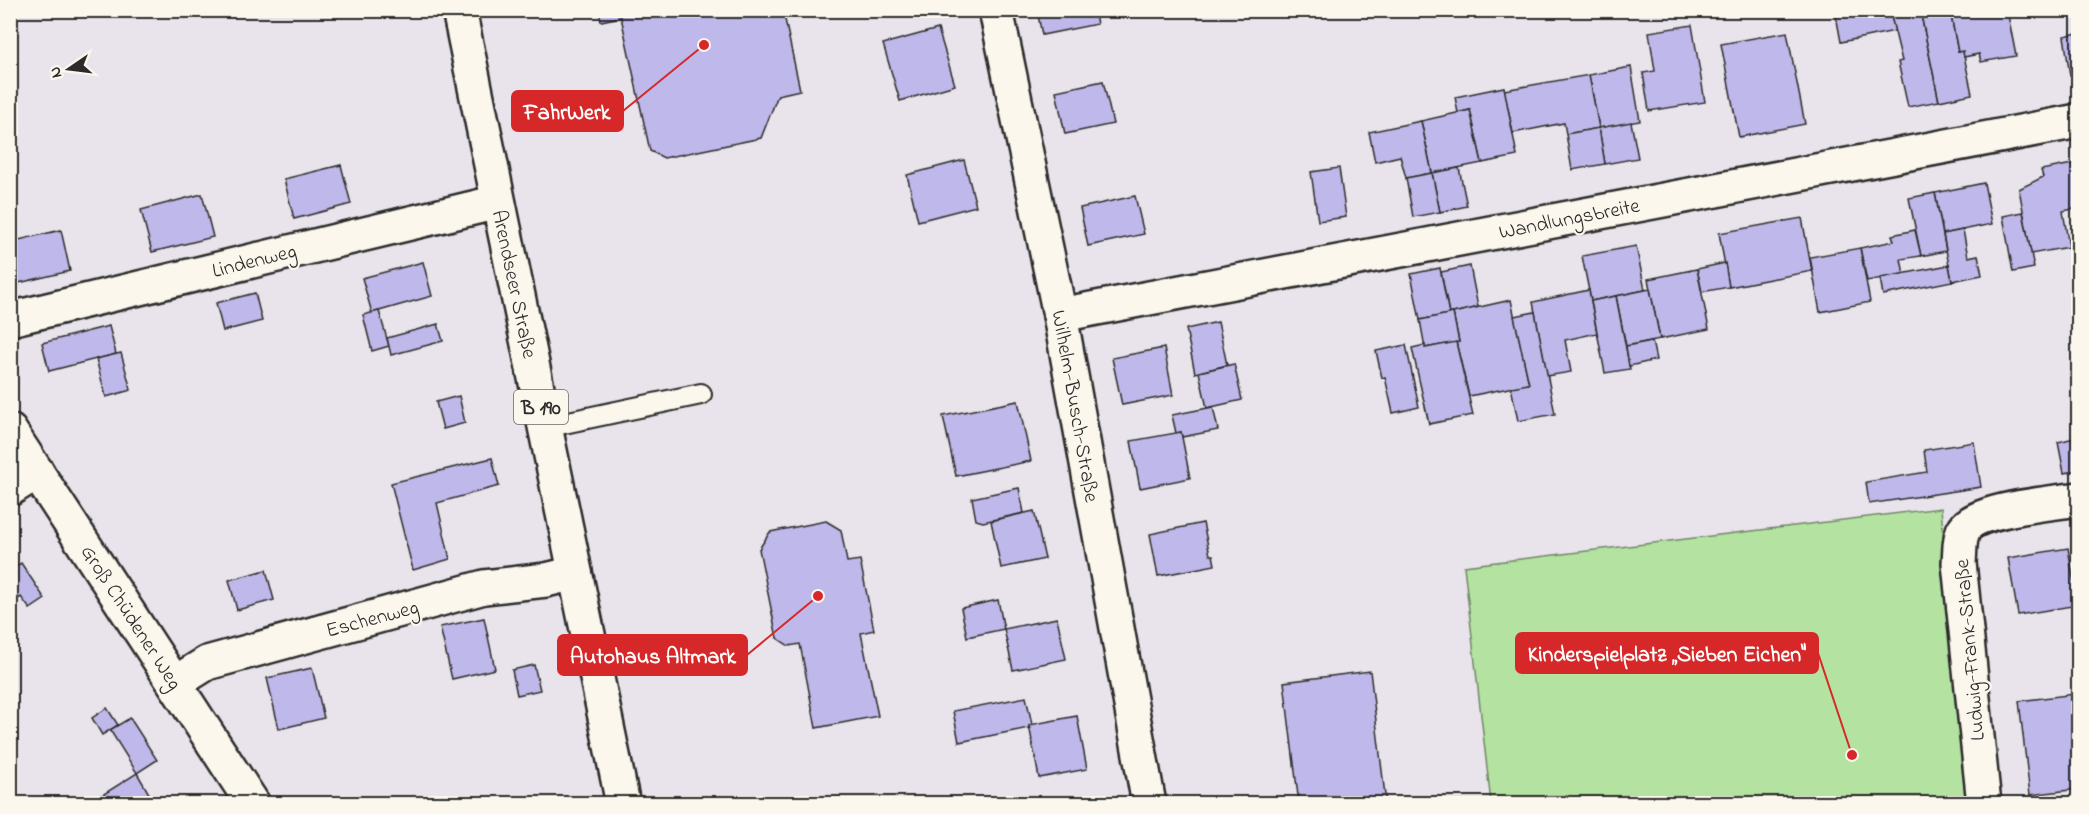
<svg xmlns="http://www.w3.org/2000/svg" width="2089" height="814" font-family="'Indie Flower',sans-serif">
<rect width="100%" height="100%" fill="#e9e4eb"/>
<filter id="ink" filterUnits="userSpaceOnUse"><feTurbulence type="fractalNoise" baseFrequency=".0167" numOctaves="2"/><feDisplacementMap in="SourceGraphic" scale="12" xChannelSelector="R" yChannelSelector="G"/><feConvolveMatrix kernelMatrix="1 2 1 2 8 2 1 2 1" color-interpolation-filters="sRGB"/></filter>
<g filter="url(#ink)">
<polygon fill="#b4e2a1" stroke="#708666" stroke-width="1.5" points="1941,508 1967,803 1491,803 1464,566"/>
<g fill="#bfb8ea" stroke="#2b2b2b" stroke-width="1.5">
<polygon points="599,10 783,10 800,90 778,95 761,138 664,158 650,151 621,17 601,21"/>
<polygon points="1037,10 1094,10 1097,24 1042,35"/>
<polygon points="1835,10 1901,10 1901,13 1891,16 1895,31 1841,42"/>
<polygon points="1914,10 1920,10 1939,101 1908,107 1898,62 1902,61 1891,16"/>
<polygon points="1920,10 1950,10 1958,52 1963,51 1972,94 1939,101"/>
<polygon points="1950,10 2007,10 2016,56 1981,62 1979,54 1964,57 1963,51 1958,52"/>
<polygon points="1692,25 1705,102 1649,111 1643,73 1655,71 1649,32"/>
<polygon points="938,29 955,85 900,101 883,44"/>
<polygon points="1787,32 1805,124 1739,137 1721,44"/>
<polygon points="2078,33 2078,75 2070,76 2064,36"/>
<polygon points="1631,67 1640,121 1599,128 1589,75"/>
<polygon points="1589,75 1599,128 1566,134 1564,123 1513,133 1504,90"/>
<polygon points="1103,81 1113,124 1065,134 1056,91"/>
<polygon points="1504,87 1517,156 1482,163 1470,110 1458,113 1455,97"/>
<polygon points="1470,110 1482,163 1432,173 1421,121"/>
<polygon points="1421,121 1432,173 1406,178 1400,156 1375,162 1369,132"/>
<polygon points="1631,122 1638,158 1605,164 1599,128"/>
<polygon points="1599,128 1605,164 1572,170 1566,134"/>
<polygon points="964,160 976,206 918,221 907,175"/>
<polygon points="2078,163 2078,212 2078,208 2063,211 2069,247 2031,254 2019,189 2043,177 2041,170"/>
<polygon points="341,165 351,204 294,219 284,179"/>
<polygon points="1339,168 1346,217 1318,221 1311,172"/>
<polygon points="1459,168 1467,206 1440,212 1432,173"/>
<polygon points="1432,173 1440,212 1413,217 1406,178"/>
<polygon points="1984,183 1992,224 1943,234 1935,193"/>
<polygon points="1935,193 1946,251 1921,256 1909,198"/>
<polygon points="202,194 213,237 152,252 141,210"/>
<polygon points="1135,196 1144,234 1088,246 1080,208"/>
<polygon points="2023,212 2034,268 2013,272 2003,216"/>
<polygon points="1802,218 1812,271 1729,287 1719,233"/>
<polygon points="61,230 70,271 10,285 10,242"/>
<polygon points="1915,230 1921,256 1901,259 1904,274 1867,281 1860,248 1894,241 1892,235"/>
<polygon points="1963,230 1968,257 1978,255 1982,275 1952,281 1943,234"/>
<polygon points="1636,246 1645,290 1591,301 1582,256"/>
<polygon points="1860,248 1870,302 1820,312 1810,257"/>
<polygon points="423,262 432,296 372,313 362,278"/>
<polygon points="1725,263 1729,287 1702,292 1697,269"/>
<polygon points="1949,265 1952,281 1883,295 1880,278"/>
<polygon points="1470,266 1478,307 1449,314 1441,272"/>
<polygon points="1440,268 1449,314 1420,320 1411,274"/>
<polygon points="1697,269 1709,329 1660,339 1648,279"/>
<polygon points="1650,289 1660,339 1626,346 1616,296"/>
<polygon points="1589,290 1597,333 1565,340 1571,372 1547,376 1533,302"/>
<polygon points="255,293 262,321 223,331 216,303"/>
<polygon points="1616,296 1630,369 1605,373 1591,301"/>
<polygon points="1511,300 1529,384 1469,396 1456,342 1459,342 1453,313"/>
<polygon points="379,311 389,346 372,351 363,315"/>
<polygon points="1535,312 1555,414 1518,421 1511,387 1529,384 1514,316"/>
<polygon points="1453,313 1459,342 1425,348 1420,320"/>
<polygon points="1218,322 1227,365 1195,373 1186,329"/>
<polygon points="438,324 443,341 391,355 387,338"/>
<polygon points="109,326 116,354 49,371 42,343"/>
<polygon points="1652,341 1656,360 1629,366 1626,346"/>
<polygon points="1456,342 1473,415 1429,424 1412,348 1425,345 1425,348"/>
<polygon points="1406,345 1419,407 1393,413 1385,377 1382,378 1376,351"/>
<polygon points="1164,348 1173,395 1122,405 1112,358"/>
<polygon points="121,353 131,390 106,397 96,359"/>
<polygon points="1234,364 1242,400 1207,408 1199,372"/>
<polygon points="459,396 465,423 443,429 436,402"/>
<polygon points="1018,401 1031,461 956,476 943,416"/>
<polygon points="1213,407 1218,430 1182,437 1181,432 1176,433 1172,415"/>
<polygon points="1181,432 1190,478 1140,488 1131,441"/>
<polygon points="2078,437 2078,470 2064,473 2058,442"/>
<polygon points="1974,442 1981,487 1869,504 1866,482 1927,472 1924,450"/>
<polygon points="492,458 499,486 437,503 450,559 413,570 391,483"/>
<polygon points="1019,488 1024,513 983,522 976,520 972,498"/>
<polygon points="1034,511 1045,559 1001,568 991,521"/>
<polygon points="826,521 841,530 847,562 860,560 874,630 861,633 878,716 816,728 800,644 789,646 777,638 759,549 770,532"/>
<polygon points="1203,523 1210,555 1213,555 1215,565 1158,576 1150,534"/>
<polygon points="2068,548 2078,605 2018,615 2008,558"/>
<polygon points="21,563 45,599 30,609 21,597 10,604 10,570"/>
<polygon points="266,570 274,600 237,610 229,580"/>
<polygon points="998,600 1004,629 967,637 961,608"/>
<polygon points="484,618 495,669 452,679 440,627"/>
<polygon points="1057,618 1066,659 1013,670 1004,629"/>
<polygon points="534,665 540,690 517,695 512,670"/>
<polygon points="312,668 324,718 279,729 267,678"/>
<polygon points="1370,671 1386,804 1299,804 1284,682"/>
<polygon points="2075,694 2078,721 2078,789 2030,795 2019,701"/>
<polygon points="1026,697 1032,724 1029,725 1029,728 959,742 953,711"/>
<polygon points="107,708 118,725 102,735 92,718"/>
<polygon points="1077,716 1087,769 1039,778 1029,725"/>
<polygon points="130,718 157,760 137,773 110,730"/>
<polygon points="137,773 155,804 88,804"/>
</g>
<g fill="none" stroke-linecap="round" stroke-linejoin="round">
<defs>
<polyline id="lane" points="545,427 701,394"/>
<g id="street">
<polyline points="996,10 1060,315 1149,804"/>
<polyline points="1060,315 2078,121"/>
<polyline points="10,319 498,202"/>
<polyline points="10,431 253,804"/>
<polyline points="10,489 37,472"/>
<polyline points="175,683 207,663 484,587 546,580 575,573"/>
<path d="M1984,804L1959,563C1960,552 1959,541 1963,531C1973,509 2054,503 2078,499"/>
</g>
<polyline id="primary" points="459,10 623,804"/>
</defs>
<use href="#lane" stroke="#2b2b2b" stroke-width="24"/>
<use href="#street" stroke="#2b2b2b" stroke-width="38"/>
<use href="#primary" stroke="#2b2b2b" stroke-width="38"/>
<use href="#lane" stroke="#fbf7ec" stroke-width="20"/>
<use href="#street" stroke="#fbf7ec" stroke-width="33"/>
<use href="#primary" stroke="#fbf7ec" stroke-width="33"/>
</g>
</g>
<g text-anchor="middle" stroke-width="4.5" stroke-linejoin="round" paint-order="stroke">
<rect fill="#fbf7ec" stroke="#696865" stroke-width="1.5" x="514" y="390" width="54" height="34" rx="4.5"/>
<g font-size="20" font-weight="bold" fill="#2b2b2b">
<text x="541" y="414">B 190</text>
</g>
<g font-size="21" fill="#2b2b2b" stroke="#fbf7ec">
<text transform="translate(1569 218) rotate(-11)" y="7">Wandlungsbreite</text>
<text transform="translate(254 260) rotate(-14)" y="7">Lindenweg</text>
<text transform="translate(515 284) rotate(78)" y="7">Arendseer Straße</text>
<text transform="translate(1076 406) rotate(80)" y="7">Wilhelm-Busch-Straße</text>
<text transform="translate(132 617) rotate(57)" y="7">Groß Chüdener Weg</text>
<text transform="translate(372 618) rotate(-15)" y="7">Eschenweg</text>
<text transform="translate(1969 650) rotate(-95)" y="7">Ludwig-Frank-Straße</text>
</g>
</g>
<path fill="none" stroke="#d62828" stroke-width="2" d="M704 45L623 111M1852 755L1818 653M818 596L747 655"/>
<g fill="#d62828" stroke="#fbf7ec" stroke-width="2">
<circle cx="704" cy="45" r="6"/>
<circle cx="1852" cy="755" r="6"/>
<circle cx="818" cy="596" r="6"/>
</g>
<g fill="#d62828" stroke="#d62828" stroke-width="2">
<rect x="512" y="91" width="111" height="40" rx="6"/>
<rect x="1516" y="633" width="302" height="40" rx="6"/>
<rect x="558" y="635" width="189" height="40" rx="6"/>
</g>
<g font-size="22" text-anchor="middle" font-weight="bold" fill="#fff">
<text x="567" y="119">FahrWerk</text>
<text x="1667" y="661">Kinderspielplatz „Sieben Eichen"</text>
<text x="653" y="663">Autohaus Altmark</text>
</g>
<rect width="2089" height="814" fill="none" stroke="#fbf7ec" stroke-width="36"/>
<rect x="18" y="18" width="2053" height="778" fill="none" stroke="#2b2b2b" stroke-width="2" filter="url(#ink)"/>
<g transform="translate(69 69) rotate(256)" stroke="#fbf7ec" stroke-width="4.5" paint-order="stroke">
<path d="M0-4.5L10 22L0 15L-10 22Z" fill="#2b2b2b"/>
<text y="-9" font-size="16" font-weight="bold" text-anchor="middle" fill="#2b2b2b">N</text>
</g>
</svg>
